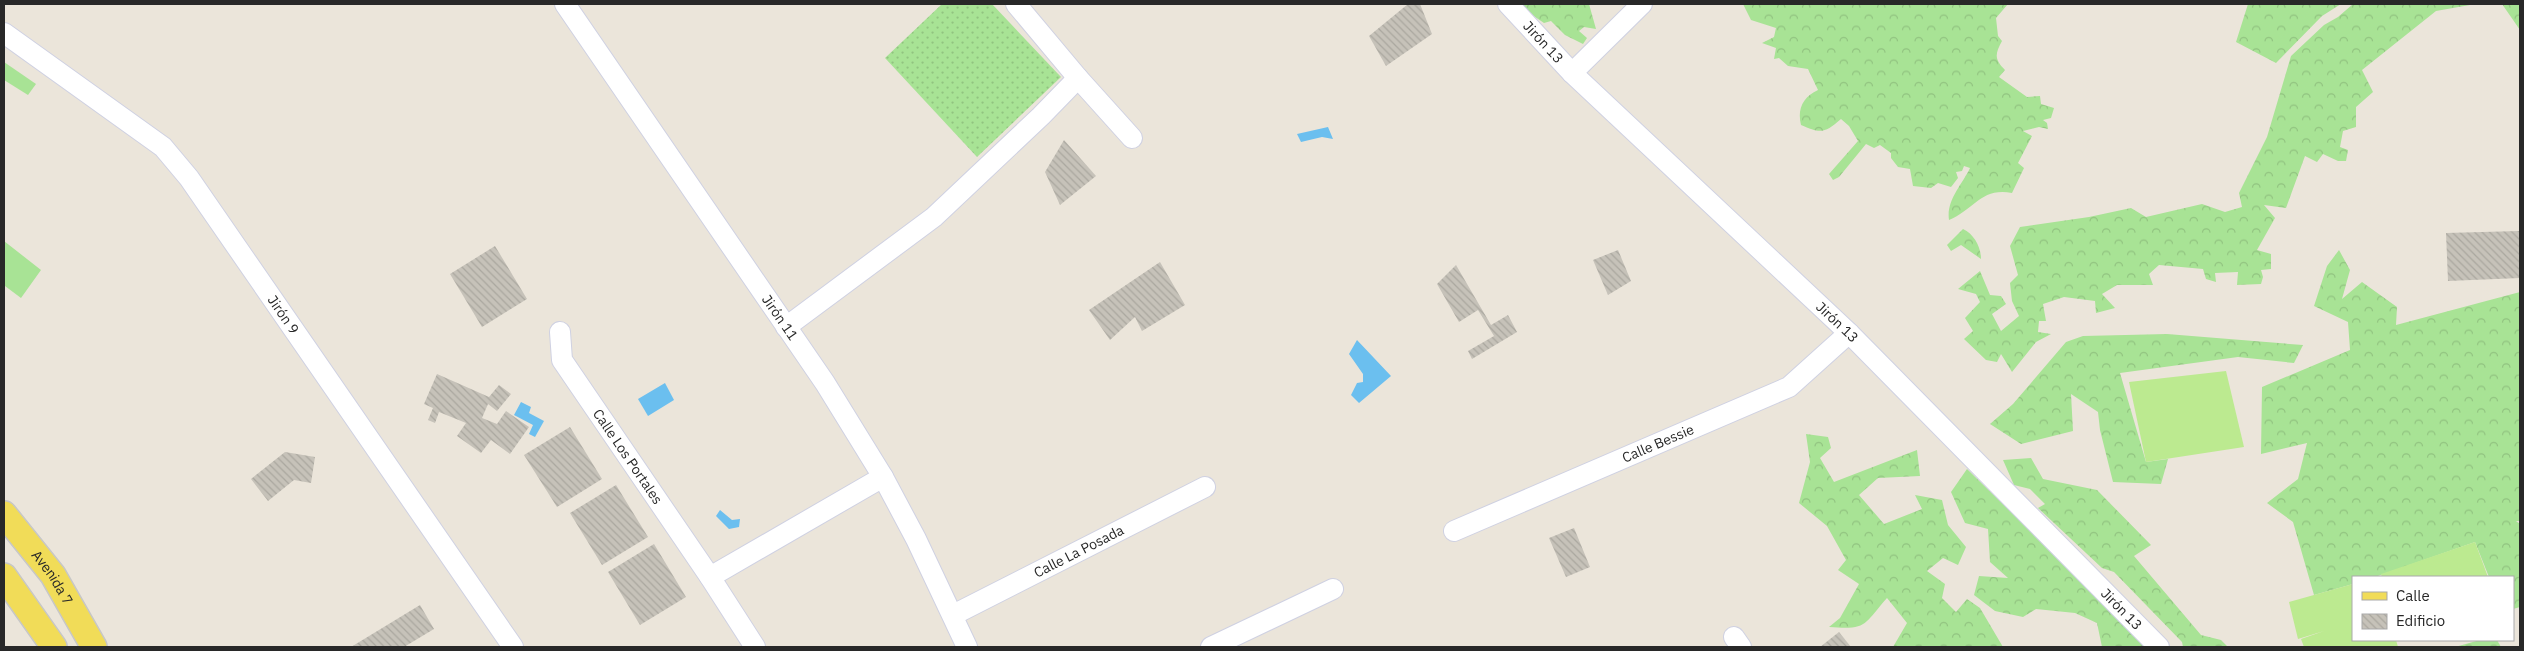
<svg xmlns="http://www.w3.org/2000/svg" width="2524" height="651" font-family="'IBM Plex Sans',sans-serif">
<defs>
<pattern id="grass-dots" width="8" height="8" patternUnits="userSpaceOnUse" patternTransform="scale(1.25)"><rect width="8" height="8" fill="#a8e395"/><path d="M2 2h.1M6 6h.1" fill="none" stroke="#91c380" stroke-width="1.8" stroke-linecap="round"/></pattern>
<pattern id="forest-crowns" width="20" height="18" patternUnits="userSpaceOnUse" patternTransform="scale(1.25)"><rect width="20" height="18" fill="#a8e395"/><path d="M2 6a3 3 0 1 1 6 0M12 15a3 3 0 1 1 6 0" fill="none" stroke="#91c380"/></pattern>
<pattern id="building-back-hatch" width="6" height="6" patternUnits="userSpaceOnUse" patternTransform="scale(1.25)"><rect width="6" height="6" fill="#c6c2b9"/><path d="M-1 5l2 2M0 0l6 6M5-1l2 2" fill="none" stroke="#aaa79f"/></pattern>
</defs>
<rect width="100%" height="100%" fill="#ebe5da"/>
<polygon fill="url(#grass-dots)" points="942,4 992,4 1061,77 977,157 885,58"/>
<g fill="url(#forest-crowns)">
<polygon points="1516,4 1589,4 1596,29 1584,27 1579,31 1587,38 1583,44 1565,35 1551,21 1544,23"/>
<path d="M1743,4H2008L1996,18L1998,36L2002,41C1995,54 1994,59 2005,70L1999,77L2027,97L2040,96L2041,104L2054,108L2051,118L2043,120L2047,123L2048,129L2039,127L2023,131L2032,136L2018,163L2024,168L2012,193C1981,187 1974,210 1949,220C1946,200 1962,185 1970,168L1964,166L1962,171L1956,172L1958,178L1951,187L1938,183L1931,188L1913,186L1910,169L1898,167L1891,158V153L1880,145L1874,148L1866,144L1839,177L1833,180L1829,174L1858,141L1849,126L1841,119C1825,133 1821,134 1801,125C1797,109 1803,97 1818,90L1808,69L1788,66L1779,58L1774,59L1776,48L1762,43L1774,37L1776,28L1751,20Z"/>
<polygon points="2248,4 2341,4 2322,16 2276,63 2236,42"/>
<polygon points="2353,4 2520,4 2520,30 2502,4 2470,5 2436,11 2362,70 2373,92 2356,107 2356,127 2343,131 2340,147 2348,150 2346,161 2338,161 2323,154 2317,162 2305,156 2286,208 2264,205 2275,218 2257,250 2271,254 2271,269 2261,270 2263,277 2261,284 2237,285 2238,272 2215,273 2216,282 2206,279 2203,269 2159,265 2149,274 2153,285 2117,285 2102,294 2115,308 2096,313 2095,301 2064,297 2043,304 2046,321 2039,321 2038,332 2051,334 2036,342 2012,372 2001,354 1997,362 1986,360 1964,339 1973,331 1965,318 1980,302 1976,294 1958,289 1980,271 1990,295 2001,296 2006,304 1992,314 2001,331 2019,316 2012,301 2010,283 2018,275 2010,246 2020,227 2089,217 2131,208 2146,217 2202,204 2225,212 2242,207 2239,193 2267,137 2291,56 2324,25 2338,17"/>
<path d="M1963,229C1974,234 1981,247 1981,259L1961,245L1951,251L1947,245Z"/>
<polygon points="2339,250 2350,270 2342,299 2362,282 2397,307 2396,325 2520,292 2520,521 2516,521 2520,524 2520,607 2513,609 2513,577 2489,577 2475,542 2375,577 2353,577 2353,584 2314,595 2293,522 2267,503 2298,479 2307,443 2261,454 2262,387 2350,350 2348,322 2314,306 2327,266"/>
<polygon points="2167,334 2303,345 2294,363 2238,357 2120,373 2146,462 2168,459 2161,484 2113,482 2100,430 2098,412 2071,394 2073,431 2021,444 1990,424 2013,404 2066,342 2083,336"/>
<path d="M1806,434L1828,437L1831,448L1820,458L1834,482L1917,450L1920,476L1878,478L1859,495L1884,524L1922,509L1915,495L1942,500L1948,525L1966,547L1958,565L1943,558L1927,571L1945,584L1942,598L1956,612L1967,599L1980,608L2003,647H1893L1907,623L1887,598C1863,625 1868,630 1829,627L1840,618L1859,584L1838,570L1846,560L1827,526L1799,503L1810,462Z"/>
<polygon points="2031,458 2043,479 2097,490 2151,545 2134,556 2201,635 2221,640 2228,647 2183,647 2182,642 2114,572 2102,568 2038,508 2045,504 2030,489 2014,485 2003,460"/>
<polygon points="1967,469 2149,647 2102,647 2097,623 2075,613 2036,609 2023,617 1995,611 1974,595 1979,576 2008,578 1990,562 1988,529 1965,523 1951,492"/>
<polygon points="2480,640 2497,640 2501,647 2455,647"/>
</g>
<g fill="#a8e395">
<polygon points="4,62 36,84 28,95 4,80"/>
<polygon points="4,241 41,270 21,298 5,286 4,288"/>
</g>
<g fill="#bcea90">
<polygon points="2226,371 2244,447 2146,462 2129,382"/>
<polygon points="2475,542 2488,577 2382,577 2381,574"/>
<polygon points="2353,584 2353,640 2396,640 2398,647 2304,647 2301,639 2324,631 2298,639 2289,602"/>
</g>
<g fill="#6bbfef">
<polygon points="1328,127 1333,139 1322,137 1301,142 1297,134"/>
<polygon points="1357,340 1391,376 1359,403 1351,395 1357,383 1363,382 1363,374 1349,354"/>
<polygon points="665,383 674,400 648,416 638,399"/>
<polygon points="521,402 531,407 529,413 544,421 535,437 529,434 533,425 514,415"/>
<polygon points="720,510 732,520 740,519 739,527 729,529 716,516"/>
</g>
<g fill="url(#building-back-hatch)">
<polygon points="1408,4 1420,4 1432,34 1386,66 1369,36"/>
<polygon points="1064,140 1096,176 1060,205 1045,172"/>
<polygon points="2519,231 2520,278 2448,281 2446,233"/>
<polygon points="495,246 527,299 482,327 450,274"/>
<polygon points="1618,250 1631,281 1608,295 1593,260"/>
<polygon points="1160,262 1185,305 1142,331 1135,317 1110,340 1089,310"/>
<polygon points="1456,265 1491,325 1508,315 1517,332 1472,359 1468,351 1494,336 1478,310 1459,322 1437,284"/>
<polygon points="437,374 489,397 499,385 511,394 497,411 488,404 482,418 497,424 506,411 529,427 510,454 491,440 481,453 457,436 466,423 439,412 435,423 428,420 433,408 424,404"/>
<polygon points="570,427 602,479 557,507 524,455"/>
<polygon points="285,452 315,457 311,483 294,480 268,501 251,479"/>
<polygon points="616,485 648,537 602,565 570,513"/>
<polygon points="1574,528 1590,567 1566,577 1549,538"/>
<polygon points="654,544 686,597 640,625 608,572"/>
<polygon points="420,605 434,629 404,647 351,647"/>
<polygon points="1839,632 1851,647 1820,647"/>
</g>
<g fill="none" stroke-linecap="round" stroke-linejoin="round">
<defs>
<g id="minor">
<path id="s1" d="M565,4L825,383L883,477L916,539L967,647"/>
<polyline points="1016,4 1078,78 1132,138"/>
<path id="s2" d="M1508,4L1572,73L1849,333L2159,647"/>
<path id="s3" d="M4,33L163,147L189,178L513,647"/>
<polyline points="1572,73 1642,4"/>
<polyline points="786,327 934,217 1041,116 1078,78"/>
<path id="s4" d="M560,332L562,360L710,577L755,647"/>
<path id="s5" d="M1454,531L1789,387L1849,333"/>
<polyline points="710,577 883,477"/>
<path id="s6" d="M953,615L1205,487"/>
<polyline points="1734,637 1741,647"/>
<polyline points="1211,647 1333,589"/>
</g>
<g id="major">
<path id="s7" d="M4,514L53,575L94,647"/>
<polyline points="4,576 54,647"/>
</g>
</defs>
<use href="#minor" stroke="#cfd1e2" stroke-width="22"/>
<use href="#major" stroke="#c7c7c7" stroke-width="28"/>
<use href="#minor" stroke="#fff" stroke-width="20"/>
<use href="#major" stroke="#f1dc58" stroke-width="25"/>
</g>
<g text-anchor="middle" stroke-width="4" stroke-linejoin="round" paint-order="stroke">
<g font-size="14" fill="#282828" stroke="#fff">
<text dy="5" stroke="none"><textPath href="#s2" startOffset="52">Jirón 13</textPath></text>
<text dy="5" stroke="none"><textPath href="#s3" startOffset="402">Jirón 9</textPath></text>
<text dy="5" stroke="none"><textPath href="#s1" startOffset="380">Jirón 11</textPath></text>
<text dy="5" stroke="none"><textPath href="#s2" startOffset="458">Jirón 13</textPath></text>
<text dy="5" stroke="none"><textPath href="#s5" startOffset="222">Calle Bessie</textPath></text>
<text dy="5" stroke="none"><textPath href="#s4" startOffset="145">Calle Los Portales</textPath></text>
<text dy="5" stroke="none"><textPath href="#s6" startOffset="141">Calle La Posada</textPath></text>
<text dy="5" stroke="none"><textPath href="#s7" startOffset="80">Avenida 7</textPath></text>
<text dy="5" stroke="none"><textPath href="#s2" startOffset="862">Jirón 13</textPath></text>
</g>
</g>
<rect width="2524" height="651" fill="none" stroke="#282828" stroke-width="10"/>
<rect x="2352" y="576" width="162" height="65" fill="#ffffff" stroke="#a9a9a9"/>
<rect x="2362" y="592" width="25" height="8" fill="#f1dc58" stroke="#a9a9a9"/>
<text x="2396" y="601" font-size="15" fill="#282828">Calle</text>
<rect x="2362" y="614" width="25" height="15" fill="url(#building-back-hatch)" stroke="#a9a9a9"/>
<text x="2396" y="626" font-size="15" fill="#282828">Edificio</text>
</svg>
